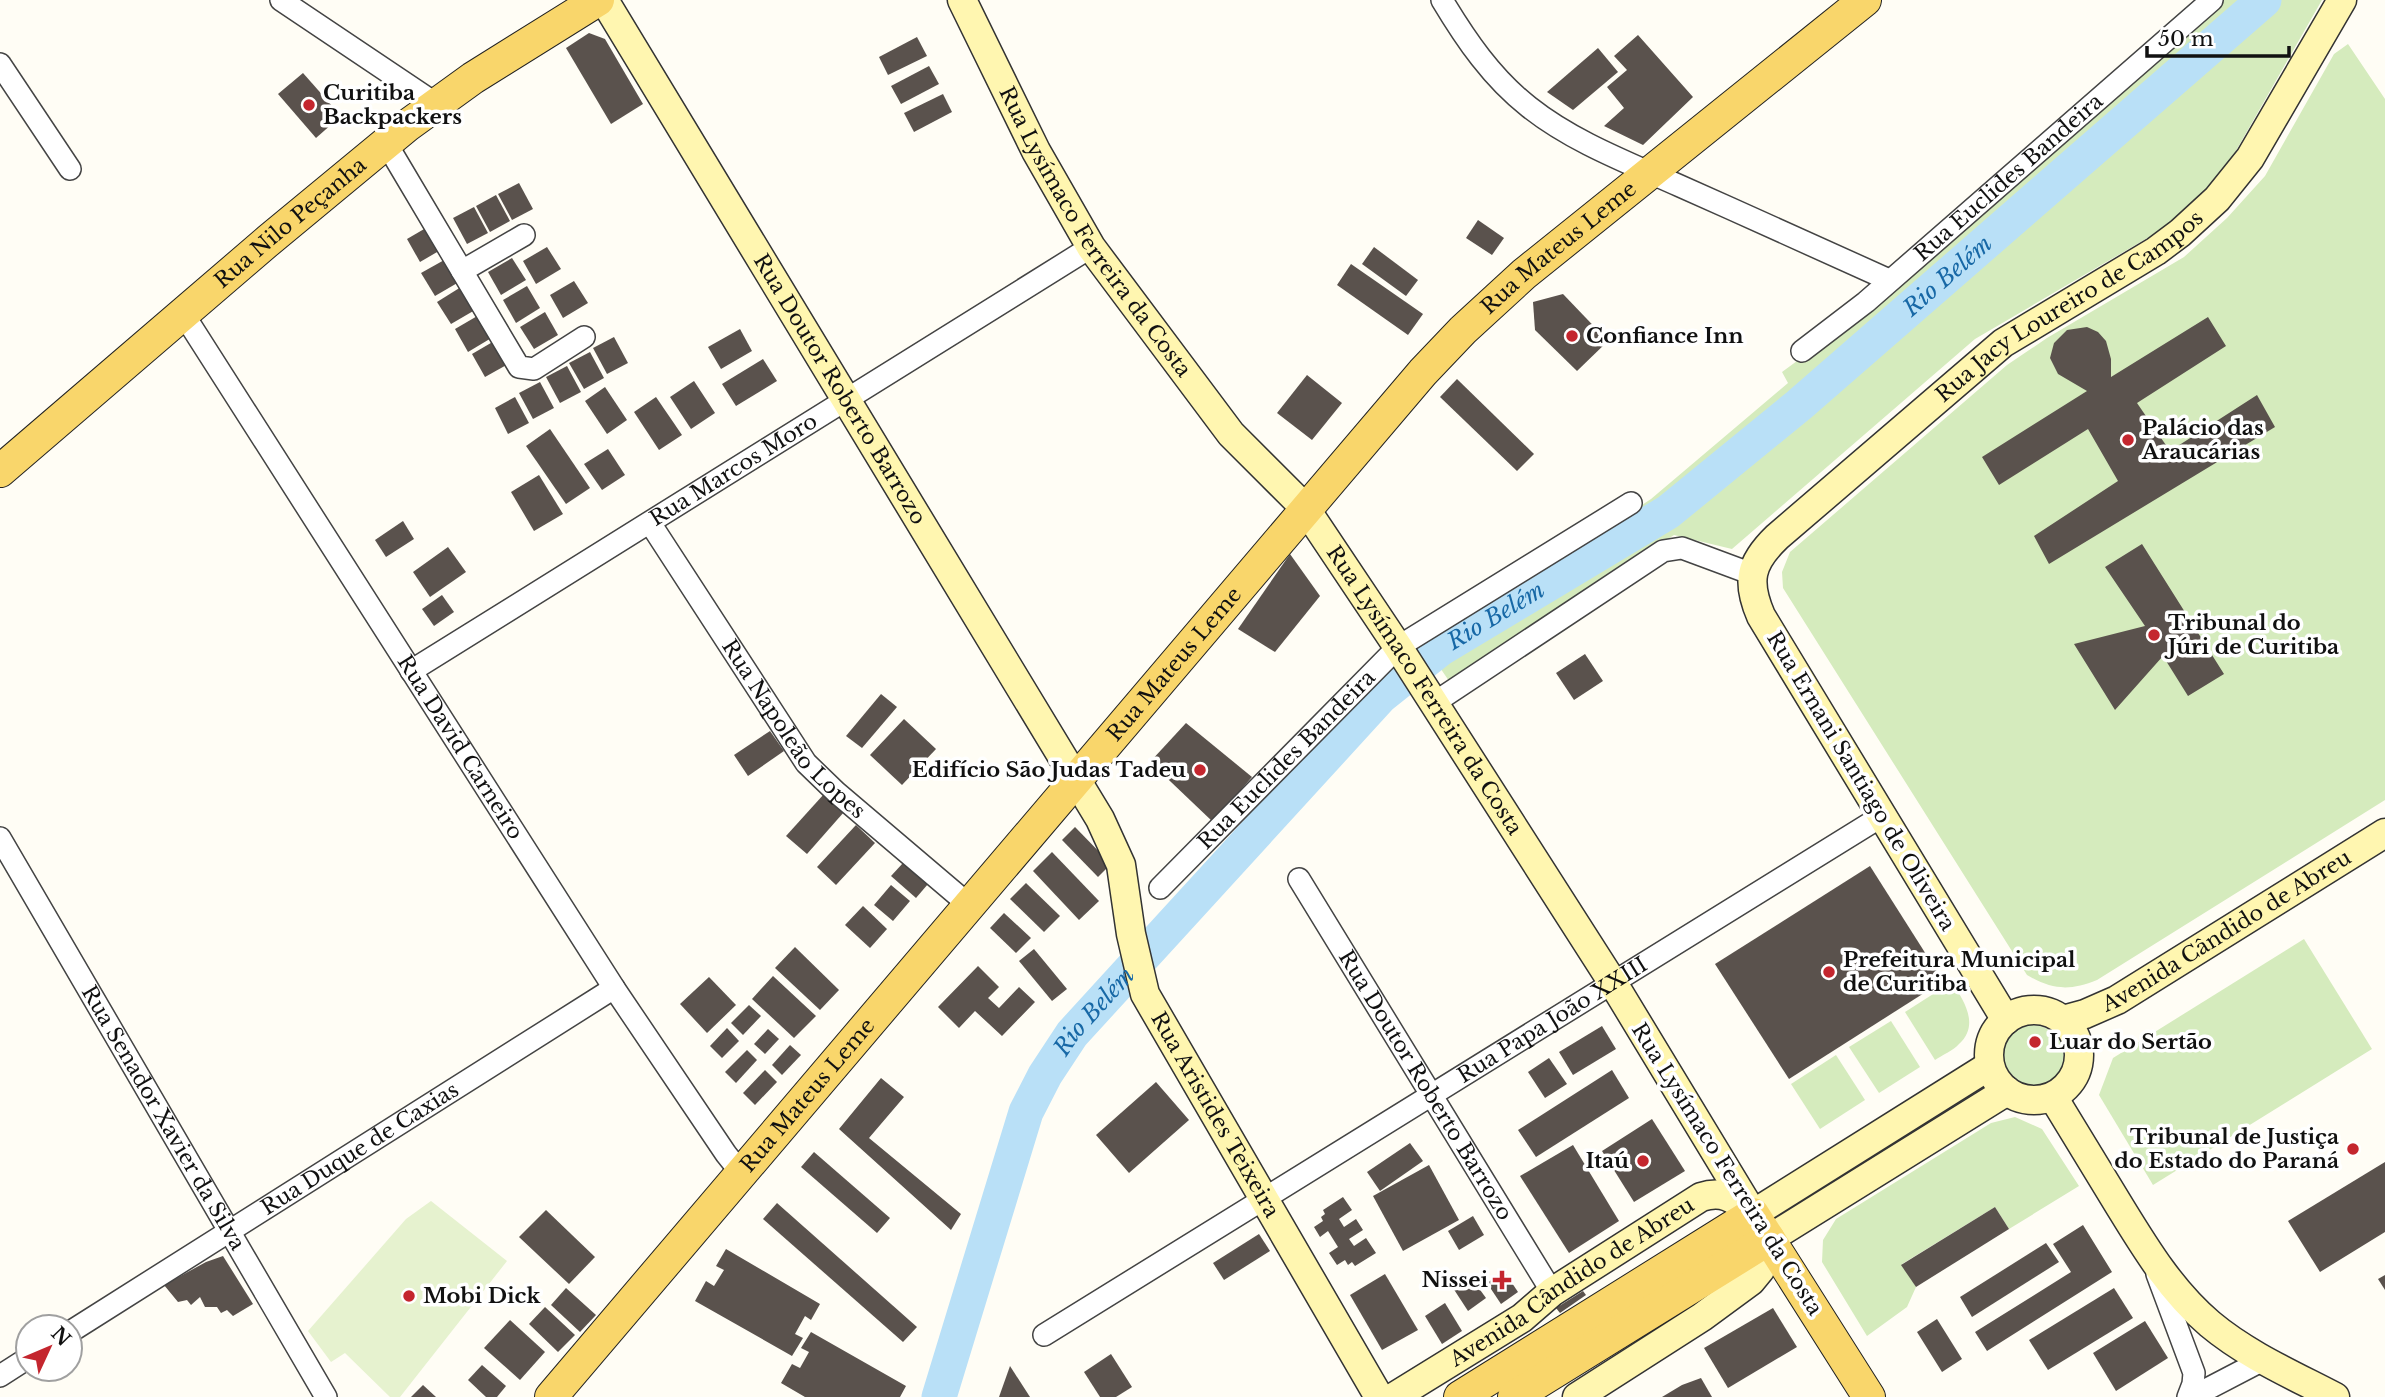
<svg xmlns="http://www.w3.org/2000/svg" width="2385" height="1397" font-family="'Libre Baskerville',serif">
<rect width="100%" height="100%" fill="#fffdf5"/>
<g fill="#d5ebbd">
<polygon points="2224,0 2322,0 2229,163 2189,207 2161,230 1975,339 1732,549 1674,535 1449,681 1426,647 1651,499 1788,383 1782,372 1891,292"/>
<path d="M2348,44L2385,99V800L2097,980C2070,991 2052,990 2027,975L1783,588L1782,572L1790,552L2007,365L2047,338L2184,257L2227,218L2265,176L2334,54Z"/>
<polygon points="2304,939 2372,1049 2153,1185 2099,1095 2113,1058"/>
<path d="M1952,982C1964,1001 1980,1025 1959,1044C1953,1051 1942,1055 1935,1060L1905,1012Z"/>
<polygon points="1891,1021 1920,1067 1879,1093 1849,1047"/>
<circle cx="2032" cy="1057" r="32"/>
<polygon points="1836,1055 1865,1100 1820,1129 1791,1084"/>
<polygon points="2015,1117 2042,1129 2079,1186 2009,1229 1995,1207 1902,1264 1916,1287 1907,1307 1867,1336 1822,1262 1823,1240 1836,1219 1991,1123"/>
</g>
<polygon fill="#e6f2cf" points="431,1201 507,1261 400,1397 390,1397 345,1353 331,1362 308,1331 406,1219"/>
<g fill="none" stroke-linecap="round" stroke-linejoin="round">
<path stroke="#b9e0f7" stroke-width="35" id="s1" d="M939,1397L1026,1112L1045,1075L1072,1034L1381,696L1440,649L1668,512L1799,405L2264,0"/>
</g>
<g fill="#5a524d">
<polygon points="589,33 605,39 643,104 611,124 566,48"/>
<polygon points="1638,35 1693,97 1643,145 1604,126 1624,108 1607,87 1627,70 1614,56"/>
<polygon points="917,37 927,56 888,75 879,57"/>
<polygon points="1598,48 1618,72 1573,110 1547,92"/>
<polygon points="929,66 939,84 901,104 891,86"/>
<polygon points="303,73 341,116 316,138 278,94"/>
<polygon points="943,94 952,112 914,132 904,113"/>
<polygon points="519,183 533,209 512,220 498,194"/>
<polygon points="496,195 510,221 490,232 476,206"/>
<polygon points="474,207 488,233 467,244 453,218"/>
<polygon points="1478,220 1504,238 1492,255 1466,238"/>
<polygon points="431,225 444,248 420,262 407,239"/>
<polygon points="547,247 561,269 536,284 523,261"/>
<polygon points="1374,247 1418,280 1406,296 1362,264"/>
<polygon points="512,258 526,280 501,295 488,272"/>
<polygon points="446,259 459,282 435,296 421,273"/>
<polygon points="1351,264 1423,314 1408,335 1337,285"/>
<polygon points="574,281 588,303 563,318 550,295"/>
<polygon points="527,286 540,308 516,323 503,300"/>
<polygon points="461,287 475,310 451,324 437,302"/>
<polygon points="1563,294 1608,341 1577,371 1535,330 1533,302"/>
<polygon points="545,312 558,335 534,349 520,327"/>
<polygon points="479,315 493,337 468,352 455,329"/>
<polygon points="2208,317 2226,346 2137,403 2170,451 2257,395 2275,427 2049,564 2034,536 2118,481 2088,429 1999,485 1982,457 2087,391 2058,374 2050,358 2054,343 2067,330 2087,327 2098,332 2106,341 2111,359 2111,377"/>
<polygon points="740,329 752,351 721,369 708,347"/>
<polygon points="614,337 628,363 607,374 593,348"/>
<polygon points="496,340 510,363 485,377 472,354"/>
<polygon points="590,352 604,378 584,389 569,363"/>
<polygon points="763,359 777,381 736,406 722,384"/>
<polygon points="567,366 581,392 560,403 546,377"/>
<polygon points="1307,375 1342,403 1312,440 1277,413"/>
<polygon points="1457,379 1534,454 1517,471 1440,397"/>
<polygon points="694,381 715,413 691,429 670,397"/>
<polygon points="540,382 554,408 533,419 519,393"/>
<polygon points="605,387 627,420 607,434 585,401"/>
<polygon points="515,397 529,423 508,434 495,408"/>
<polygon points="656,397 682,435 659,450 634,412"/>
<polygon points="550,429 590,488 566,504 526,446"/>
<polygon points="608,449 625,475 602,490 584,464"/>
<polygon points="539,475 563,514 534,531 511,492"/>
<polygon points="403,521 414,539 386,557 375,540"/>
<polygon points="2142,544 2224,674 2188,696 2163,656 2115,710 2074,644 2145,626 2105,567"/>
<polygon points="448,547 466,572 430,597 413,572"/>
<polygon points="1290,554 1320,596 1275,652 1238,629"/>
<polygon points="442,595 454,612 434,626 422,609"/>
<polygon points="1585,654 1603,681 1574,700 1556,673"/>
<polygon points="881,694 897,707 862,748 846,736"/>
<polygon points="904,719 936,749 902,785 870,755"/>
<polygon points="1186,723 1252,777 1213,822 1150,762"/>
<polygon points="770,731 784,751 748,776 734,755"/>
<polygon points="824,794 844,812 807,854 786,836"/>
<polygon points="856,825 875,843 836,885 817,867"/>
<polygon points="1075,827 1111,864 1098,877 1062,840"/>
<polygon points="1052,852 1099,901 1079,920 1033,871"/>
<polygon points="903,863 928,884 916,898 891,876"/>
<polygon points="1870,866 1943,981 1789,1079 1715,964"/>
<polygon points="1026,883 1060,916 1044,932 1010,899"/>
<polygon points="891,885 910,901 893,921 874,905"/>
<polygon points="863,906 887,929 870,948 845,925"/>
<polygon points="1004,913 1031,938 1016,953 990,928"/>
<polygon points="795,947 839,990 820,1010 775,968"/>
<polygon points="1034,949 1067,989 1052,1001 1019,961"/>
<polygon points="978,966 999,987 988,998 999,1008 1019,987 1035,1002 1002,1036 975,1011 959,1028 938,1007"/>
<polygon points="773,976 816,1016 794,1038 752,999"/>
<polygon points="709,977 736,1005 707,1033 680,1004"/>
<polygon points="749,1005 761,1016 743,1035 731,1023"/>
<polygon points="1602,1026 1616,1049 1573,1075 1559,1052"/>
<polygon points="727,1028 739,1041 722,1058 710,1046"/>
<polygon points="768,1029 779,1039 765,1054 754,1044"/>
<polygon points="790,1045 801,1055 782,1075 772,1065"/>
<polygon points="747,1050 757,1060 736,1083 725,1072"/>
<polygon points="1549,1058 1567,1084 1545,1098 1528,1072"/>
<polygon points="765,1070 777,1082 755,1105 743,1093"/>
<polygon points="1612,1070 1629,1098 1536,1157 1518,1130"/>
<polygon points="881,1078 904,1097 869,1138 961,1214 951,1230 839,1129"/>
<polygon points="1156,1082 1189,1120 1129,1173 1096,1135"/>
<polygon points="1652,1119 1685,1171 1634,1202 1602,1151"/>
<polygon points="1410,1143 1423,1161 1380,1191 1367,1172"/>
<polygon points="1573,1145 1619,1221 1569,1253 1520,1176"/>
<polygon points="814,1152 890,1218 877,1233 801,1167"/>
<polygon points="2385,1162 2385,1232 2320,1272 2288,1221"/>
<polygon points="1429,1165 1459,1220 1403,1251 1373,1196"/>
<polygon points="1343,1197 1352,1210 1339,1219 1344,1227 1356,1219 1363,1230 1349,1239 1354,1246 1366,1238 1376,1253 1355,1266 1352,1262 1348,1265 1345,1260 1337,1265 1329,1253 1338,1247 1328,1231 1320,1237 1314,1227 1323,1221 1321,1217 1325,1214 1323,1210"/>
<polygon points="777,1203 917,1327 903,1342 763,1219"/>
<polygon points="1995,1207 2009,1229 1916,1287 1901,1265"/>
<polygon points="546,1210 595,1257 569,1284 519,1237"/>
<polygon points="1473,1216 1484,1235 1459,1250 1448,1231"/>
<polygon points="2083,1225 2112,1272 1987,1351 1975,1332 2071,1272 2053,1244"/>
<polygon points="1259,1234 1270,1251 1224,1280 1213,1263"/>
<polygon points="2046,1243 2059,1262 1972,1317 1960,1297"/>
<polygon points="726,1249 820,1304 811,1320 805,1316 795,1334 803,1338 792,1356 695,1301 706,1281 714,1286 724,1270 716,1266"/>
<polygon points="223,1256 253,1304 233,1316 227,1310 221,1313 217,1307 205,1307 200,1297 191,1305 187,1300 178,1302 164,1285 206,1262"/>
<polygon points="1504,1271 1518,1292 1501,1304 1487,1283"/>
<polygon points="1385,1274 1418,1330 1382,1350 1350,1295"/>
<polygon points="2385,1275 2385,1290 2378,1279"/>
<polygon points="1470,1276 1486,1298 1468,1311 1453,1288"/>
<polygon points="566,1288 596,1315 580,1332 551,1305"/>
<polygon points="2114,1288 2133,1318 2048,1370 2029,1340"/>
<polygon points="1583,1291 1586,1295 1560,1313 1556,1308"/>
<polygon points="1445,1303 1462,1331 1442,1344 1425,1316"/>
<polygon points="545,1307 575,1335 558,1352 529,1324"/>
<polygon points="1773,1308 1797,1347 1728,1388 1704,1348"/>
<polygon points="1937,1319 1962,1359 1942,1372 1917,1332"/>
<polygon points="510,1320 545,1352 520,1380 484,1348"/>
<polygon points="2145,1321 2168,1358 2116,1391 2093,1353"/>
<polygon points="811,1332 906,1386 900,1397 805,1397 781,1383 792,1364 800,1368 809,1352 801,1348"/>
<polygon points="1111,1354 1132,1387 1116,1397 1100,1397 1084,1372"/>
<polygon points="482,1365 506,1386 497,1397 486,1397 468,1380"/>
<polygon points="1010,1366 1030,1397 999,1397"/>
<polygon points="1701,1378 1712,1397 1662,1397 1682,1385"/>
<polygon points="423,1385 436,1397 411,1397"/>
</g>
<g fill="none" stroke-linecap="round" stroke-linejoin="round">
<defs>
<g id="street">
<polyline points="281,0 436,104"/>
<path d="M1442,0C1466,40 1492,78 1529,107C1573,142 1629,163 1680,186C1750,217 1820,249 1889,280"/>
<polyline points="0,64 70,169"/>
<polyline points="386,143 519,367 534,369 584,337"/>
<polyline points="462,271 524,235"/>
<path id="s2" d="M184,315L614,988L726,1154L742,1174"/>
<path id="s3" d="M1802,351L1866,302L2212,0"/>
<path id="s4" d="M650,523L806,763L836,792L969,905"/>
<path id="s5" d="M411,671L1091,247"/>
<polyline points="1434,703 1663,551 1682,548 1752,574"/>
<path id="s6" d="M0,838L326,1397"/>
<path id="s7" d="M1299,879L1552,1292"/>
<path id="s8" d="M1160,888L1398,647L1631,503"/>
<polyline points="2157,1274 2194,1373 2193,1384 2188,1397"/>
<path id="s9" d="M70,1332L614,988"/>
<path id="s10" d="M1044,1335L1882,816"/>
<polyline points="0,1376 28,1358"/>
<polyline points="2192,1397 2263,1360"/>
</g>
<g id="secondary">
<path id="s11" d="M604,0L1100,819L1121,865L1131,934L1145,994L1379,1397"/>
<path id="s12" d="M962,0L1036,151L1091,247L1231,434L1305,508L1398,647L1613,983L1753,1214"/>
<circle cx="2034" cy="1055" r="45"/>
<path id="s13" d="M2006,1020L1761,616C1746,581 1750,563 1777,537L2003,343L2156,251L2180,233L2217,199L2250,158L2342,0"/>
<path id="s14" d="M2063,1020L2085,1014L2117,1000L2385,833"/>
<path d="M2053,1097C2074,1132 2096,1167 2117,1202C2144,1246 2170,1290 2210,1324C2247,1355 2293,1375 2335,1397"/>
<polyline points="1753,1214 1989,1066"/>
<path id="s15" d="M1394,1397L1522,1318L1552,1292L1701,1197C1723,1190 1733,1198 1751,1212"/>
<polyline points="1577,1397 1702,1317 1751,1281 1760,1270 1769,1239 2007,1091"/>
</g>
<g id="primary">
<path id="s16" d="M0,471L269,240L408,125L473,78L598,0"/>
<path id="s17" d="M551,1397L1423,372L1463,330L1524,274L1865,0"/>
<polyline points="1460,1397 1753,1214 1869,1397"/>
<polyline points="1514,1397 1769,1239"/>
</g>
</defs>
<use href="#street" stroke="#444" stroke-width="24"/>
<use href="#secondary" stroke="#333" stroke-width="31"/>
<use href="#primary" stroke="#222" stroke-width="34"/>
<use href="#street" stroke="#fff" stroke-width="21"/>
<use href="#secondary" stroke="#fff6b0" stroke-width="28"/>
<use href="#primary" stroke="#f9d66b" stroke-width="32"/>
</g>
<g fill="#c4262e" stroke="#fff" stroke-width="2.5">
<circle cx="309" cy="105" r="7"/>
<circle cx="1572" cy="336" r="7"/>
<circle cx="2128" cy="440" r="7"/>
<circle cx="2154" cy="635" r="7"/>
<circle cx="1200" cy="770" r="7"/>
<circle cx="1829" cy="972" r="7"/>
<circle cx="2035" cy="1042" r="7"/>
<circle cx="2353" cy="1149" r="7"/>
<circle cx="1643" cy="1161" r="7"/>
<path d="M1498.5 1269.5h7v7h7v7h-7v7h-7v-7h-7v-7h7z"/>
<circle cx="409" cy="1296" r="7"/>
</g>
<g text-anchor="middle" stroke-width="7" stroke-linejoin="round" paint-order="stroke">
<g font-size="21" font-weight="bold" fill="#111" stroke="#fff" text-anchor="start">
<text x="323" y="100">Curitiba<tspan x="323" dy="24">Backpackers</tspan></text>
<text x="1586" y="343">Confiance Inn</text>
<text x="2142" y="435">Palácio das<tspan x="2142" dy="24">Araucárias</tspan></text>
<text x="2168" y="630">Tribunal do<tspan x="2168" dy="24">Júri de Curitiba</tspan></text>
<text x="1186" y="777" text-anchor="end">Edifício São Judas Tadeu</text>
<text x="1843" y="967">Prefeitura Municipal<tspan x="1843" dy="24">de Curitiba</tspan></text>
<text x="2049" y="1049">Luar do Sertão</text>
<text x="2339" y="1144" text-anchor="end">Tribunal de Justiça<tspan x="2339" dy="24">do Estado do Paraná</tspan></text>
<text x="1629" y="1168" text-anchor="end">Itaú</text>
<text x="1488" y="1287" text-anchor="end">Nissei</text>
<text x="423" y="1303">Mobi Dick</text>
</g>
<g font-size="21" fill="#111" stroke="#fff">
<text dy="7" stroke="none"><textPath href="#s3" startOffset="270">Rua Euclides Bandeira</textPath></text>
<text dy="7" stroke="none"><textPath href="#s16" startOffset="382">Rua Nilo Peçanha</textPath></text>
<text dy="7" stroke="none"><textPath href="#s12" startOffset="268">Rua Lysímaco Ferreira da Costa</textPath></text>
<text dy="7" stroke="none"><textPath href="#s17" startOffset="1530">Rua Mateus Leme</textPath></text>
<text dy="7" stroke="none"><textPath href="#s13" startOffset="934">Rua Jacy Loureiro de Campos</textPath></text>
<text dy="7" stroke="none"><textPath href="#s11" startOffset="455">Rua Doutor Roberto Barrozo</textPath></text>
<text dy="7" stroke="none"><textPath href="#s5" startOffset="380">Rua Marcos Moro</textPath></text>
<text dy="7" stroke="none"><textPath href="#s17" startOffset="962">Rua Mateus Leme</textPath></text>
<text dy="7" stroke="none"><textPath href="#s12" startOffset="835">Rua Lysímaco Ferreira da Costa</textPath></text>
<text dy="7" stroke="none"><textPath href="#s4" startOffset="252">Rua Napoleão Lopes</textPath></text>
<text dy="7" stroke="none"><textPath href="#s2" startOffset="513">Rua David Carneiro</textPath></text>
<text dy="7" stroke="none"><textPath href="#s8" startOffset="180">Rua Euclides Bandeira</textPath></text>
<text transform="translate(1861 781) rotate(59)" y="7">Rua Ernani Santiago de Oliveira</text>
<text dy="7" stroke="none"><textPath href="#s14" startOffset="187">Avenida Cândido de Abreu</textPath></text>
<text dy="7" stroke="none"><textPath href="#s10" startOffset="598">Rua Papa João XXIII</textPath></text>
<text dy="7" stroke="none"><textPath href="#s7" startOffset="242">Rua Doutor Roberto Barrozo</textPath></text>
<text dy="7" stroke="none"><textPath href="#s17" startOffset="396">Rua Mateus Leme</textPath></text>
<text dy="7" stroke="none"><textPath href="#s11" startOffset="1279">Rua Aristides Teixeira</textPath></text>
<text dy="7" stroke="none"><textPath href="#s6" startOffset="324">Rua Senador Xavier da Silva</textPath></text>
<text dy="7" stroke="none"><textPath href="#s9" startOffset="343">Rua Duque de Caxias</textPath></text>
<text transform="translate(1727 1169) rotate(58)" y="7">Rua Lysímaco Ferreira da Costa</text>
<text dy="7" stroke="none"><textPath href="#s15" startOffset="212">Avenida Cândido de Abreu</textPath></text>
</g>
<g font-size="23" font-style="italic" fill="#1768a6" stroke="#fff">
<text dy="8" stroke="none"><textPath href="#s1" startOffset="1554">Rio Belém</textPath></text>
<text dy="8" stroke="none"><textPath href="#s1" startOffset="987">Rio Belém</textPath></text>
<text dy="8" stroke="none"><textPath href="#s1" startOffset="420">Rio Belém</textPath></text>
</g>
</g>
<g transform="translate(49 1348) rotate(46)"><circle r="33" fill="#ffffff" stroke="#a0a0a0" stroke-width="2"/>
<path d="M0-5L12 26L0 18L-12 26Z" fill="#c4262e"/>
<text y="-10" font-size="19" font-weight="bold" text-anchor="middle" fill="#111111">N</text>
</g>
<path d="M2147 46v10h142v-10" fill="none" stroke="#111111" stroke-width="3.5"/>
<text x="2158" y="46" font-size="21" fill="#111111" stroke="#ffffff" stroke-width="5" paint-order="stroke">50 m</text>
</svg>
